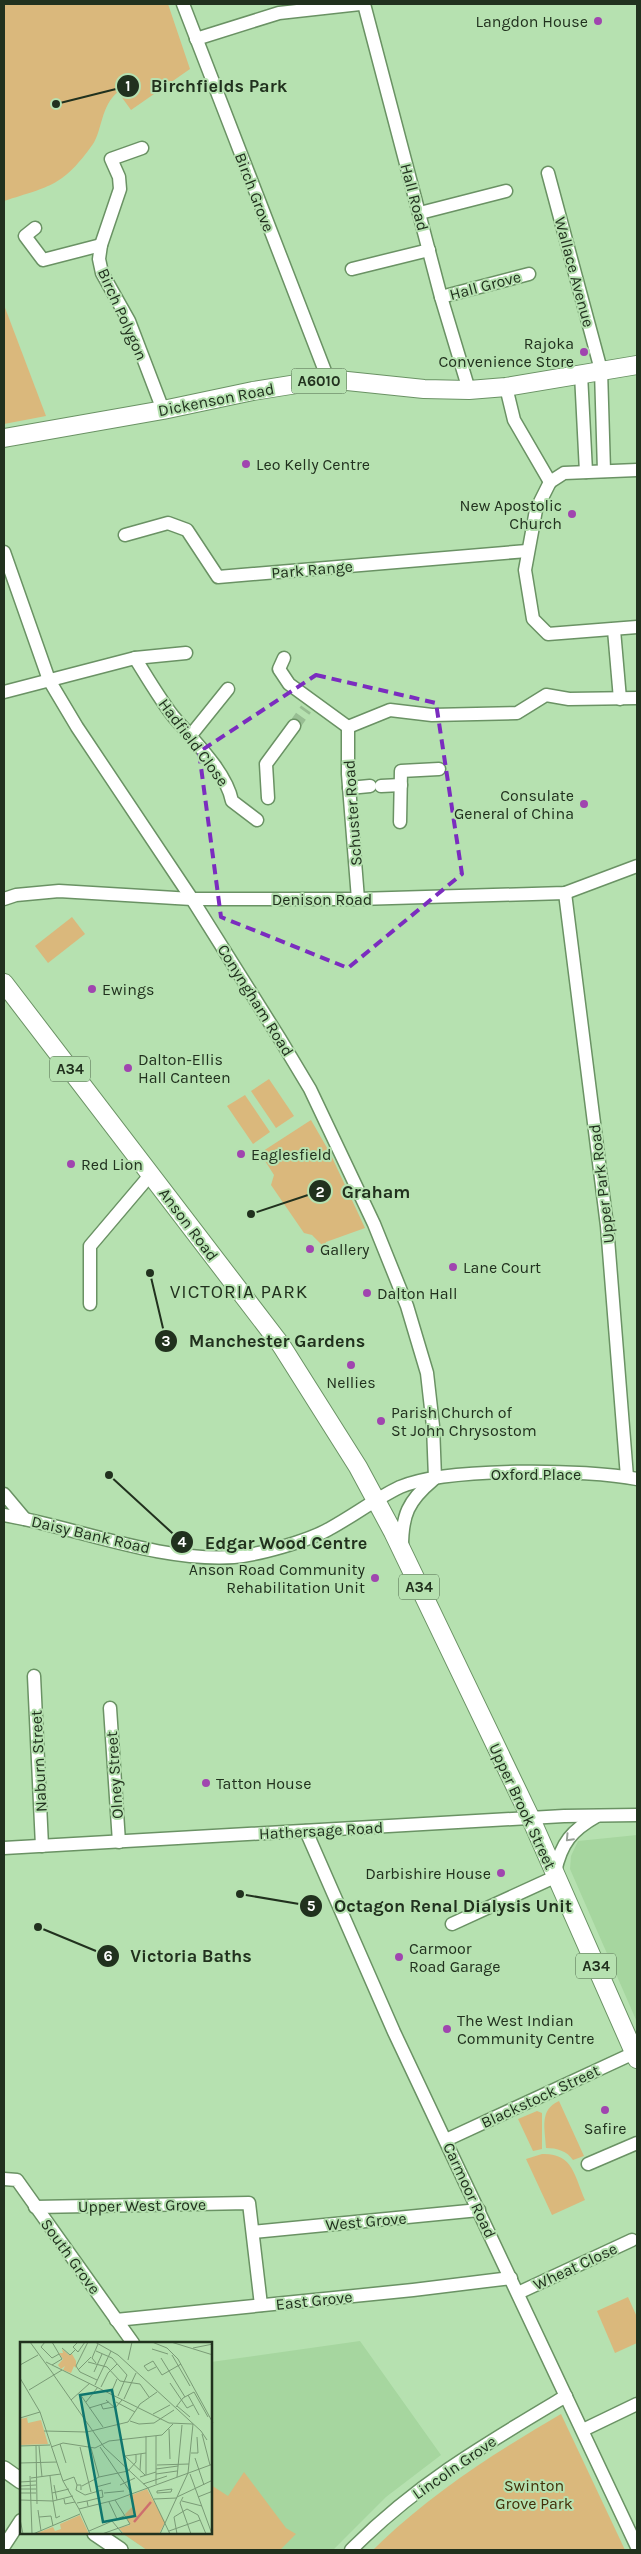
<svg xmlns="http://www.w3.org/2000/svg" width="641" height="2554" font-family="Karla,sans-serif">
<rect width="100%" height="100%" fill="#b6e1b0"/>
<g fill="#a6d69f">
<polygon points="637,1835 637,2022 570,1869 571,1856 578,1841"/>
<polygon points="360,2341 441,2455 386,2497 333,2550 147,2550 122,2533 211,2533 211,2362"/>
</g>
<g fill="#dab87c">
<path d="M4,4H168L190,69L131,110L118,92C101,105 102,131 93,144C63,186 51,186 4,201Z"/>
<polygon points="4,305 46,416 4,424"/>
<polygon points="72,917 85,934 48,963 35,946"/>
<polygon points="269,1079 294,1116 276,1128 251,1091"/>
<polygon points="245,1095 270,1132 253,1144 227,1106"/>
<polygon points="311,1120 330,1153 365,1228 326,1242 324,1247 312,1235 304,1233 271,1185 274,1175 260,1153"/>
<path d="M559,2101L584,2156L573,2160C567,2151 557,2148 546,2148C545,2128 539,2110 559,2101Z"/>
<polygon points="537,2111 542,2113 542,2149 533,2151 518,2119"/>
<path d="M542,2154C573,2153 574,2175 585,2200L552,2215L526,2159Z"/>
<polygon points="628,2297 637,2317 637,2343 615,2353 597,2311"/>
<path d="M561,2414L625,2550H373C428,2495 494,2453 561,2414Z"/>
<polygon points="244,2472 286,2528 296,2534 280,2550 147,2550 122,2533 211,2533 211,2485 228,2496"/>
</g>
<g fill="none" stroke-linecap="round" stroke-linejoin="round">
<polyline stroke="#98be93" stroke-width="12" stroke-dasharray="12 6" stroke-linecap="butt" points="294,726 306,709"/>
<defs>
<g id="minor">
<polyline points="183,4 328,379"/>
<polyline points="364,4 441,297 469,390"/>
<polyline points="196,39 279,13 360,4"/>
<polyline points="142,148 111,159 119,177 120,189 101,245 99,259 102,273 129,321 163,410"/>
<polyline points="548,173 601,370 604,471"/>
<polyline points="420,213 506,191"/>
<polyline points="35,228 25,236 43,260 101,245"/>
<polyline points="352,269 429,250"/>
<polyline points="441,297 529,274"/>
<polyline points="581,374 586,472"/>
<polyline points="506,387 514,420 550,482"/>
<polyline points="550,482 536,510 525,570 533,619 548,634 637,627"/>
<polyline points="550,482 564,473 637,470"/>
<polyline points="125,535 168,523 187,530 218,577 527,551"/>
<polyline points="4,552 49,680 77,727 192,899 280,1039 310,1089 374,1224 407,1306 427,1373 433,1426 435,1478"/>
<polyline points="614,630 620,699"/>
<path d="M135,658C147,677 159,698 173,716C192,739 226,771 232,801L257,820"/>
<polyline points="284,658 279,669 289,684 348,727"/>
<polyline points="4,692 135,658 186,653"/>
<polyline points="348,727 390,710 432,715 517,713 546,695 569,699 637,698"/>
<polyline points="348,727 348,774 358,899"/>
<polyline points="191,735 228,689"/>
<polyline points="381,786 401,785"/>
<polyline points="349,788 370,786"/>
<polyline points="268,798 266,764 294,726"/>
<polyline points="400,822 401,771 439,769"/>
<polyline points="565,893 607,1226 627,1477"/>
<polyline points="4,899 16,895 59,891 192,899 358,899 565,893 637,866"/>
<polyline points="90,1304 90,1246 151,1174"/>
<polyline points="4,1494 25,1519"/>
<path d="M4,1515C78,1528 159,1562 234,1557C258,1555 308,1541 329,1529C353,1516 375,1499 400,1487C445,1467 588,1469 637,1479"/>
<path d="M402,1547C402,1515 408,1501 433,1480"/>
<polyline points="34,1676 42,1846"/>
<polyline points="110,1708 119,1842"/>
<polyline points="306,1831 394,2032 637,2547"/>
<polyline points="4,1848 564,1816 637,1815"/>
<path d="M555,1872C561,1843 572,1830 597,1816"/>
<polyline points="452,1924 557,1876"/>
<polyline points="446,2140 634,2053"/>
<polyline points="588,2164 637,2143"/>
<polyline points="4,2179 17,2180 133,2343"/>
<polyline points="35,2207 249,2203 261,2305"/>
<polyline points="253,2232 479,2210"/>
<polyline points="518,2293 632,2240"/>
<polyline points="116,2320 413,2290 511,2278"/>
<polyline points="583,2430 637,2404"/>
<polyline points="4,2546 21,2520"/>
<path d="M351,2550C416,2484 487,2443 566,2396"/>
</g>
<g id="major">
<polyline points="4,2469 21,2481"/>
<polyline points="95,2533 120,2550"/>
</g>
<g id="highway">
<polyline points="4,438 163,410 253,391 328,379 424,389 469,390 506,387 637,365"/>
<polyline points="4,983 281,1345 358,1467 393,1532 531,1819 637,2059"/>
</g>
</defs>
<use href="#minor" stroke="#6a9264" stroke-width="15"/>
<use href="#major" stroke="#6a9264" stroke-width="18"/>
<use href="#highway" stroke="#6a9264" stroke-width="20"/>
<use href="#minor" stroke="#fff" stroke-width="12"/>
<use href="#major" stroke="#fff" stroke-width="15"/>
<use href="#highway" stroke="#fff" stroke-width="18"/>
</g>
<defs><path id="oneway-chevron" d="M-2-3.5L2.5 0L-2 3.5" fill="none" stroke-width="1.6" stroke-linecap="round" stroke-linejoin="round" transform="scale(1.25)"/></defs>
<use stroke="#9ba29a" href="#oneway-chevron" transform="translate(569 1838) rotate(133)"/>
<path fill="none" stroke="#7b2cbf" stroke-width="4" stroke-dasharray="10 6" stroke-linejoin="round" d="M316,675L436,703L462,874L348,968L221,917L199,752Z"/>
<g fill="#a045af" stroke="#b6e1b0" stroke-width="2">
<circle cx="598" cy="21" r="5"/>
<circle cx="584" cy="352" r="5"/>
<circle cx="246" cy="464" r="5"/>
<circle cx="572" cy="514" r="5"/>
<circle cx="584" cy="804" r="5"/>
<circle cx="92" cy="989" r="5"/>
<circle cx="128" cy="1068" r="5"/>
<circle cx="241" cy="1154" r="5"/>
<circle cx="71" cy="1164" r="5"/>
<circle cx="310" cy="1249" r="5"/>
<circle cx="453" cy="1267" r="5"/>
<circle cx="367" cy="1293" r="5"/>
<circle cx="351" cy="1365" r="5"/>
<circle cx="381" cy="1421" r="5"/>
<circle cx="375" cy="1578" r="5"/>
<circle cx="206" cy="1783" r="5"/>
<circle cx="501" cy="1873" r="5"/>
<circle cx="399" cy="1957" r="5"/>
<circle cx="447" cy="2029" r="5"/>
<circle cx="605" cy="2110" r="5"/>
</g>
<g text-anchor="middle" stroke-width="4" stroke-linejoin="round" paint-order="stroke">
<g fill="#b6e1b0" stroke="#4e664a" stroke-width="1">
<rect x="291.5" y="368.5" width="55" height="25" rx="4"/>
<rect x="50" y="1056.5" width="40" height="25" rx="4"/>
<rect x="399" y="1574.5" width="40" height="25" rx="4"/>
<rect x="576" y="1953.5" width="40" height="25" rx="4"/>
</g>
<g font-size="15" font-weight="bold" fill="#21311e">
<text x="319" y="386">A6010</text>
<text x="70" y="1074">A34</text>
<text x="419" y="1592">A34</text>
<text x="596" y="1971">A34</text>
</g>
<g font-size="16" fill="#21311e" stroke="#b6e1b0" text-anchor="start">
<text x="588" y="27" text-anchor="end">Langdon House</text>
<text x="574" y="349" text-anchor="end">Rajoka<tspan x="574" dy="18">Convenience Store</tspan></text>
<text x="256" y="470">Leo Kelly Centre</text>
<text x="562" y="511" text-anchor="end">New Apostolic<tspan x="562" dy="18">Church</tspan></text>
<text x="574" y="801" text-anchor="end">Consulate<tspan x="574" dy="18">General of China</tspan></text>
<text x="102" y="995">Ewings</text>
<text x="138" y="1065">Dalton-Ellis<tspan x="138" dy="18">Hall Canteen</tspan></text>
<text x="251" y="1160">Eaglesfield</text>
<text x="81" y="1170">Red Lion</text>
<text x="320" y="1255">Gallery</text>
<text x="463" y="1273">Lane Court</text>
<text x="377" y="1299">Dalton Hall</text>
<text x="351" y="1388" text-anchor="middle">Nellies</text>
<text x="391" y="1418">Parish Church of<tspan x="391" dy="18">St John Chrysostom</tspan></text>
<text x="365" y="1575" text-anchor="end">Anson Road Community<tspan x="365" dy="18">Rehabilitation Unit</tspan></text>
<text x="216" y="1789">Tatton House</text>
<text x="491" y="1879" text-anchor="end">Darbishire House</text>
<text x="409" y="1954">Carmoor<tspan x="409" dy="18">Road Garage</tspan></text>
<text x="457" y="2026">The West Indian<tspan x="457" dy="18">Community Centre</tspan></text>
<text x="605" y="2134" text-anchor="middle">Safire</text>
</g>
<g font-size="16" fill="#21311e" stroke="#b6e1b0">
<text transform="translate(255 192) rotate(69)" y="6">Birch Grove</text>
<text transform="translate(415 197) rotate(75)" y="6">Hall Road</text>
<text transform="translate(575 272) rotate(75)" y="6">Wallace Avenue</text>
<text transform="translate(485 285) rotate(-15)" y="6">Hall Grove</text>
<text transform="translate(123 314) rotate(66)" y="6">Birch Polygon</text>
<text transform="translate(216 399) rotate(-11)" y="6">Dickenson Road</text>
<text transform="translate(312 569) rotate(-5)" y="6">Park Range</text>
<text transform="translate(194 742) rotate(53)" y="6">Hadfield Close</text>
<text transform="translate(352 813) rotate(-94)" y="6">Schuster Road</text>
<text x="322" y="905">Denison Road</text>
<text transform="translate(256 1000) rotate(58)" y="6">Conyngham Road</text>
<text transform="translate(601 1184) rotate(-97)" y="6">Upper Park Road</text>
<text transform="translate(189 1224) rotate(53)" y="6">Anson Road</text>
<text x="536" y="1480">Oxford Place</text>
<text transform="translate(91 1534) rotate(13)" y="6">Daisy Bank Road</text>
<text transform="translate(38 1761) rotate(-93)" y="6">Naburn Street</text>
<text transform="translate(114 1775) rotate(-94)" y="6">Olney Street</text>
<text transform="translate(523 1806) rotate(65)" y="6">Upper Brook Street</text>
<text transform="translate(321 1830) rotate(-3)" y="6">Hathersage Road</text>
<text transform="translate(540 2096) rotate(-25)" y="6">Blackstock Street</text>
<text transform="translate(470 2190) rotate(65)" y="6">Carmoor Road</text>
<text transform="translate(142 2205) rotate(-1)" y="6">Upper West Grove</text>
<text transform="translate(366 2221) rotate(-5)" y="6">West Grove</text>
<text transform="translate(71 2256) rotate(54)" y="6">South Grove</text>
<text transform="translate(575 2266) rotate(-25)" y="6">Wheat Close</text>
<text transform="translate(314 2300) rotate(-6)" y="6">East Grove</text>
<text transform="translate(454 2467) rotate(-35)" y="6">Lincoln Grove</text>
</g>
<g font-size="16" fill="#422f08" stroke="#b6e1b0">
<text x="534" y="2491">Swinton<tspan x="534" dy="18">Grove Park</tspan></text>
</g>
<g font-size="19" letter-spacing="1" fill="#21311e" stroke="#b6e1b0">
<text x="239" y="1298">VICTORIA PARK</text>
</g>
</g>
<g transform="translate(20 2342)">
<rect width="192" height="192" fill="#b6e1b0"/>
<path d="M42,7L49,13L52,12L56,19V26L54,24L51,31L43,28L45,24L41,27L38,23L43,17L39,11H43ZM10,75L7,76L8,81L21,78L28,102L0,103V77ZM127,147L145,180L139,192H104L99,186L110,183L105,172L114,163L109,154ZM60,173L69,192H14L33,185L35,189L41,187L40,182Z" fill="#dab87c"/>
<path fill="none" stroke="#cd6f6e" stroke-width="2.5" d="M114,180L131,160"/>
<path fill="none" stroke="#7a9b76" stroke-width="1" d="M10,0L34,33M25,0L21,5L32,16L39,12M32,0L42,17L32,23M58,0L53,5L58,10L65,0M68,0L56,24L60,30L77,38M75,0L98,13L181,89L187,98M132,0L147,6L158,17L193,81M151,0L193,13M42,6L50,13L55,8M173,6L193,2M132,7L148,12M76,9L92,16L107,33M152,13L170,44M141,16L149,29M108,18L112,0M26,20L149,81L173,82M68,20L87,25L100,39L120,42L129,55M76,21L72,16L78,2M0,23L18,13M136,25L128,29L124,24L133,19L142,33L161,22M58,28L71,15M149,29L165,55M74,30L82,12M33,32L84,105L128,146L150,192M0,36L20,70L43,139L59,167M150,41L167,66L173,63M75,43L91,9M81,45L88,31L97,22M9,48L42,28M91,51L97,37M60,52L83,85M168,53L179,73M98,54L107,33M104,57L116,31M51,58L70,41M86,58L95,66L102,58M66,60L78,45M96,60L115,70M81,62L83,67L94,65M157,64L170,75M156,65L163,56L174,50L188,75M69,66L89,60M133,72L150,63M0,76L20,70M110,79L119,82L134,81L154,68M149,87L150,117M24,89L67,90L108,80L120,62L137,50M182,92L190,123M136,94V142M40,102L46,121M0,104L30,103M16,104L17,162M19,104L22,135M31,105L43,101L75,106L89,99L142,93L153,82M60,105L71,150M80,105L112,152M71,106L79,135M171,111H178L177,95M105,114L125,133M105,114L126,111M175,116L184,143M0,121L37,120M137,123L169,122M136,127L158,124M120,128L121,112M136,132L157,129M170,132L192,192M126,133V94M10,134L12,192M30,134L33,159M120,135L136,130M157,135L162,83M11,136L41,132M43,139L54,135L57,143M0,140L16,139M123,142L147,134M34,143L37,158M100,143L115,136M0,144L16,143M62,144L79,135L108,129L116,120V113M76,145L91,141M0,147H16M152,147L151,150L137,151V149ZM61,148V143H57L56,148L65,153L82,148L83,155M0,151H16M32,151L49,147M84,151L104,149M157,155L193,138M163,155L160,161L171,192M178,155L193,149M44,157L45,162L55,160M134,157L157,156M0,158L33,159L53,154M33,159L36,176L40,174M67,159L83,155M162,159L182,164M89,160L97,177M57,161L67,159L68,164M18,168L21,189M19,175L31,174L33,184M0,177L3,192M92,179L103,192M69,189L104,174M149,189L180,178M13,192L60,172M70,192L59,167L95,158L193,122M82,192L110,182L95,158M140,192L168,131L173,82M157,192L154,175L167,167L178,173L186,192"/>
<path fill="#0f766e" fill-opacity="0.15" stroke="#0f766e" stroke-width="2.5" d="M92,48L115,174L83,180L60,53Z"/>
<rect width="192" height="192" fill="none" stroke="#21311e" stroke-width="2.5"/>
</g>
<path fill="none" stroke="#21311e" stroke-width="2" d="M56 104L128 86M251 1214L320 1191M150 1273L166 1341M109 1475L182 1542M240 1894L311 1906M38 1927L108 1956"/>
<g fill="#21311e" stroke="#b6e1b0" stroke-width="2">
<circle cx="56" cy="104" r="5"/>
<circle cx="251" cy="1214" r="5"/>
<circle cx="150" cy="1273" r="5"/>
<circle cx="109" cy="1475" r="5"/>
<circle cx="240" cy="1894" r="5"/>
<circle cx="38" cy="1927" r="5"/>
<circle cx="128" cy="86" r="12"/>
<circle cx="320" cy="1191" r="12"/>
<circle cx="166" cy="1341" r="12"/>
<circle cx="182" cy="1542" r="12"/>
<circle cx="311" cy="1906" r="12"/>
<circle cx="108" cy="1956" r="12"/>
</g>
<g font-size="15" text-anchor="middle" font-weight="bold" fill="#fff">
<text x="128" y="91">1</text>
<text x="320" y="1197">2</text>
<text x="166" y="1346">3</text>
<text x="182" y="1547">4</text>
<text x="311" y="1911">5</text>
<text x="108" y="1961">6</text>
</g>
<g font-size="18" text-anchor="middle" font-weight="bold" fill="#21311e" stroke="#b6e1b0" stroke-width="4" stroke-linejoin="round" paint-order="stroke">
<text x="219" y="92">Birchfields Park</text>
<text x="376" y="1198">Graham</text>
<text x="277" y="1347">Manchester Gardens</text>
<text x="286" y="1549">Edgar Wood Centre</text>
<text x="453" y="1912">Octagon Renal Dialysis Unit</text>
<text x="191" y="1962">Victoria Baths</text>
</g>
<rect width="641" height="2554" fill="none" stroke="#21311e" stroke-width="10"/>
</svg>
